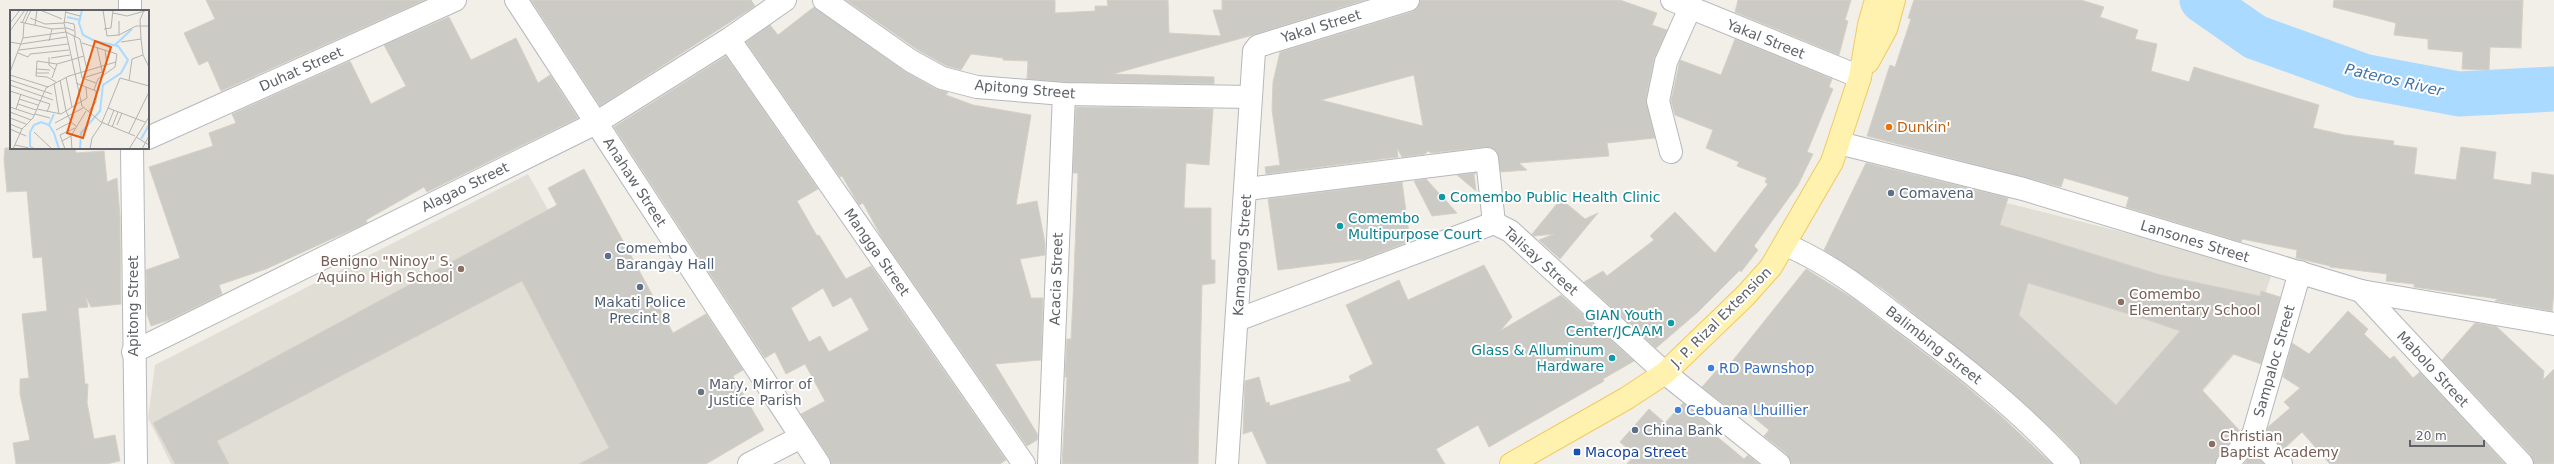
<svg xmlns="http://www.w3.org/2000/svg" width="2554" height="464" font-family="'DejaVu Sans',sans-serif">
<rect width="100%" height="100%" fill="#f1efe8"/>
<g fill="#e1ded6">
<polygon points="528,174 690,464 171,464 148,418 155,365"/>
<polygon points="2007,203 2273,270 2252,334 2141,464 2089,464 1964,354"/>
</g>
<g fill="none" stroke-linecap="round" stroke-linejoin="round">
<polyline stroke="#aadaff" stroke-width="45" points="2202,0 2255,37 2363,76 2459,94 2554,89"/>
</g>
<g fill="#cccac5" stroke="#d6d1c6" fill-rule="evenodd">
<polygon points="206,0 425,0 221,91 208,61 199,65 184,33 215,19"/>
<polygon points="531,0 751,0 755,6 600,106"/>
<polygon points="846,0 1055,0 1055,13 1095,11 1095,6 1108,6 1107,0 1168,0 1169,33 1221,36 1213,10 1222,10 1222,0 1365,0 1253,35 1113,74 1214,77 1214,84 1065,82 1027,79 1028,61 1003,60 1003,58 971,54 961,70 947,66 918,50"/>
<path d="M1420,0H1620L1657,13L1652,25L1667,30L1654,59L1646,98L1655,138L1607,143L1609,156L1519,163L1527,170L1501,172L1497,152L1485,147L1431,153L1428,151L1425,154L1402,157L1397,148L1398,157L1266,174L1265,167L1280,165L1272,110L1273,82L1280,52L1412,12L1417,8ZM1414,75L1423,126L1321,100Z"/>
<polygon points="1738,0 1851,0 1845,20 1848,21 1839,55 1735,12"/>
<polygon points="1914,0 2081,0 2104,7 2100,17 2138,30 2135,39 2157,44 2151,71 2189,82 2194,67 2319,105 2313,128 2345,135 2394,141 2393,145 2417,148 2414,174 2456,180 2461,147 2496,152 2493,179 2531,185 2532,172 2554,175 2554,292 2552,311 2495,301 2498,299 2414,287 2414,284 2386,281 2387,274 2330,267 2330,266 2296,258 2297,250 2242,239 2241,242 2126,207 2129,197 2064,178 2061,187 1867,136 1890,65 1895,67 1911,19 1908,18"/>
<polygon points="2334,0 2523,0 2521,48 2490,47 2489,70 2462,69 2463,52 2428,49 2428,39 2394,35 2396,23 2333,7"/>
<polygon points="814,7 904,71 936,89 948,92 946,95 973,105 1031,115 1016,205 1037,201 1045,243 1045,255 1020,259 1031,298 1043,298 1041,360 995,364 1038,435 1037,440 1027,446 882,238 863,203 859,205 842,176 840,177 746,42 770,25 778,35"/>
<polygon points="449,17 471,60 516,38 538,83 550,75 578,118 427,192 424,187 366,220 367,223 327,241 266,269 219,285 222,294 169,320 151,326 147,314 146,270 180,258 149,167 213,146 209,133 236,123 232,114 350,61 371,104 406,86 384,45"/>
<polygon points="1735,39 1832,79 1829,87 1833,89 1807,152 1813,154 1798,185 1754,246 1758,250 1741,272 1740,270 1698,312 1656,348 1584,282 1603,271 1607,276 1654,240 1650,236 1675,212 1715,253 1768,184 1765,182 1767,178 1737,166 1739,162 1706,148 1713,130 1675,115 1671,101 1680,60 1721,75"/>
<path d="M726,56L818,189L797,201L817,236L819,235L846,279L871,266L1006,460L1000,464H831L829,457L801,414L825,401L805,364L786,374L775,352L765,358L614,127ZM823,288L833,307L851,297L869,330L829,352L820,336L809,342L791,308Z"/>
<polygon points="1076,107 1213,109 1209,165 1186,163 1184,208 1211,208 1211,260 1215,260 1215,283 1202,285 1198,464 1062,464 1067,377 1065,377 1067,339 1071,339 1073,299 1078,173 1073,173"/>
<polygon points="5,148 75,148 76,153 104,151 107,182 117,178 120,217 121,304 91,307 86,297 88,307 78,308 85,384 88,384 87,403 94,439 115,435 120,461 106,464 16,464 13,443 30,440 20,394 20,379 29,378 22,314 47,311 42,257 33,258 27,191 7,192 4,159"/>
<path d="M1866,163L2008,198L2000,225L2161,275L2260,296L2261,291L2280,297L2261,364L2233,354L2202,390L2240,431L2218,456L2215,464H2081L2078,455L2059,435L1997,379L1883,289L1824,250ZM2028,283L2148,320L2180,331L2116,405L2019,315Z"/>
<polygon points="584,169 673,333 706,314 743,370 733,376 764,430 706,464 579,464 609,448 522,281 217,441 229,464 175,464 153,423 557,205 548,188"/>
<polygon points="1476,173 1474,175 1476,191 1457,175"/>
<polygon points="1426,179 1457,213 1432,216 1414,181"/>
<polygon points="1402,182 1410,241 1364,259 1278,270 1268,199"/>
<polygon points="1561,199 1585,219 1598,213 1560,259 1539,240 1554,234 1534,236 1532,234"/>
<polygon points="1484,265 1512,317 1500,331 1561,295 1634,361 1603,379 1604,381 1489,447 1478,425 1436,449 1445,464 1267,464 1252,431 1243,434 1245,381 1259,377 1266,403 1269,402 1270,406 1351,381 1349,376 1373,364 1346,305 1399,280 1408,300"/>
<polygon points="1806,269 1854,299 1960,381 2001,416 2052,464 1791,464 1787,454 1764,436 1769,430 1740,406 1734,412 1702,387 1717,370 1722,374"/>
<polygon points="2348,311 2368,329 2364,334 2390,359 2394,356 2413,378 2420,372 2505,464 2330,464 2302,432 2284,449 2267,432 2268,427 2290,408 2284,402 2300,388 2283,377 2292,343 2309,354"/>
<polygon points="2475,323 2497,327 2544,371 2543,380 2554,369 2554,464 2534,464 2531,455 2442,360"/>
<polygon points="1683,403 1718,431 1715,435 1744,459 1748,455 1759,464 1627,464 1635,455 1620,442 1649,409 1665,423"/>
<polygon points="2253,453 2264,464 2244,464"/>
</g>
<g fill="none" stroke-linecap="round" stroke-linejoin="round">
<defs>
<g id="minor">
<polyline points="130,0 130,11"/>
<polyline points="516,0 819,464"/>
<polyline points="824,0 911,61 942,78 977,87 1064,94 1251,97"/>
<polyline points="1672,0 1860,77"/>
<polyline points="729,39 1024,464"/>
<polyline points="148,138 455,0"/>
<polyline points="1839,143 2023,189 2361,291 2554,324"/>
<polyline points="132,148 136,464"/>
<polyline points="1671,152 1658,101 1666,62 1690,8"/>
<polyline points="1247,189 1487,159 1494,223"/>
<path d="M1786,245C1829,263 1866,292 1903,321C1961,364 2019,410 2069,464"/>
<polyline points="2361,291 2522,464"/>
<polyline points="1237,320 1494,223 1510,231 1665,373 1779,464"/>
<polyline points="133,352 596,123 729,39 785,0"/>
<polyline points="2253,435 2281,464"/>
<polyline points="749,464 801,437"/>
<polyline points="1049,464 1064,94"/>
<polyline points="1227,464 1254,51 1258,46 1408,0"/>
<polyline points="2227,464 2253,435 2300,272"/>
</g>
<g id="major">
<polyline points="1868,62 1886,29 1894,0"/>
<polyline points="1511,464 1627,398 1665,373 1746,295 1771,267 1832,162 1860,77 1869,25 1876,0"/>
</g>
</defs>
<use href="#minor" stroke="#b5b8bc" stroke-width="24"/>
<use href="#major" stroke="#f2c960" stroke-width="24"/>
<use href="#minor" stroke="#fff" stroke-width="22"/>
<use href="#major" stroke="#fff2af" stroke-width="22"/>
</g>
<circle fill="#e8710a" stroke="#fff" stroke-width="1.5" cx="1889" cy="127" r="4"/>
<g fill="#5c6f8a" stroke="#fff" stroke-width="1.5">
<circle cx="1891" cy="193" r="4"/>
<circle cx="608" cy="256" r="4"/>
<circle cx="640" cy="287" r="4"/>
<circle cx="1635" cy="430" r="4"/>
</g>
<g fill="#0f9aa8" stroke="#fff" stroke-width="1.5">
<circle cx="1442" cy="197" r="4"/>
<circle cx="1340" cy="226" r="4"/>
<circle cx="1671" cy="323" r="4"/>
<circle cx="1612" cy="358" r="4"/>
</g>
<g fill="#8d6e63" stroke="#fff" stroke-width="1.5">
<circle cx="461" cy="269" r="4"/>
<circle cx="2121" cy="302" r="4"/>
<circle cx="2212" cy="444" r="4"/>
</g>
<g fill="#3f7fe0" stroke="#fff" stroke-width="1.5">
<circle cx="1711" cy="368" r="4"/>
<circle cx="1678" cy="410" r="4"/>
</g>
<circle fill="#6b7280" stroke="#fff" stroke-width="1.5" cx="701" cy="392" r="4"/>
<rect fill="#1a4fb4" stroke="#fff" stroke-width="1.5" x="1573" y="448" width="8" height="8" rx="2"/>
<g text-anchor="middle" stroke-width="4" stroke-linejoin="round" paint-order="stroke">
<g font-size="14" fill="#5f6368" stroke="#fff">
<text transform="translate(1321 26) rotate(-17)" y="5">Yakal Street</text>
<text transform="translate(1766 39) rotate(22)" y="5">Yakal Street</text>
<text transform="translate(301 69) rotate(-24)" y="5">Duhat Street</text>
<text transform="translate(1025 89) rotate(5)" y="5">Apitong Street</text>
<text transform="translate(635 182) rotate(57)" y="5">Anahaw Street</text>
<text transform="translate(465 187) rotate(-26)" y="5">Alagao Street</text>
<text transform="translate(2195 241) rotate(17)" y="5">Lansones Street</text>
<text transform="translate(877 252) rotate(55)" y="5">Mangga Street</text>
<text transform="translate(1242 255) rotate(-86)" y="5">Kamagong Street</text>
<text transform="translate(1541 261) rotate(42)" y="5">Talisay Street</text>
<text transform="translate(1056 279) rotate(-88)" y="5">Acacia Street</text>
<text transform="translate(133 306) rotate(-90)" y="5">Apitong Street</text>
<text transform="translate(1721 317) rotate(-45)" y="5">J. P. Rizal Extension</text>
<text transform="translate(1934 345) rotate(38)" y="5">Balimbing Street</text>
<text transform="translate(2274 361) rotate(-74)" y="5">Sampaloc Street</text>
<text transform="translate(2433 369) rotate(47)" y="5">Mabolo Street</text>
</g>
<g font-size="14" fill="#c56008" stroke="#fff" text-anchor="start">
<text x="1897" y="132">Dunkin'</text>
</g>
<g font-size="14" fill="#4e5e75" stroke="#fff" text-anchor="start">
<text x="1899" y="198">Comavena</text>
<text x="616" y="253">Comembo<tspan x="616" dy="16">Barangay Hall</tspan></text>
<text x="640" y="307" text-anchor="middle">Makati Police<tspan x="640" dy="16">Precint 8</tspan></text>
<text x="1643" y="435">China Bank</text>
</g>
<g font-size="14" fill="#0d838f" stroke="#fff" text-anchor="start">
<text x="1450" y="202">Comembo Public Health Clinic</text>
<text x="1348" y="223">Comembo<tspan x="1348" dy="16">Multipurpose Court</tspan></text>
<text x="1663" y="320" text-anchor="end">GIAN Youth<tspan x="1663" dy="16">Center/JCAAM</tspan></text>
<text x="1604" y="355" text-anchor="end">Glass &amp; Alluminum<tspan x="1604" dy="16">Hardware</tspan></text>
</g>
<g font-size="14" fill="#785e54" stroke="#fff" text-anchor="start">
<text x="453" y="266" text-anchor="end">Benigno "Ninoy" S.<tspan x="453" dy="16">Aquino High School</tspan></text>
<text x="2129" y="299">Comembo<tspan x="2129" dy="16">Elementary School</tspan></text>
<text x="2220" y="441">Christian<tspan x="2220" dy="16">Baptist Academy</tspan></text>
</g>
<g font-size="14" fill="#366cbe" stroke="#fff" text-anchor="start">
<text x="1719" y="373">RD Pawnshop</text>
<text x="1686" y="415">Cebuana Lhuillier</text>
</g>
<g font-size="14" fill="#5b616d" stroke="#fff" text-anchor="start">
<text x="709" y="389">Mary, Mirror of<tspan x="709" dy="16">Justice Parish</tspan></text>
</g>
<g font-size="14" fill="#164399" stroke="#fff" text-anchor="start">
<text x="1585" y="457">Macopa Street</text>
</g>
<g font-size="15" font-style="italic" fill="#4174aa" stroke="#fff">
<text transform="translate(2394 80) rotate(13)" y="5">Pateros River</text>
</g>
</g>
<g transform="translate(10 10)">
<rect width="139" height="139" fill="#f1efe8"/>
<path fill="none" stroke="#aadaff" stroke-width="2" d="M57,7L70,10M105,35L122,19M39,115L44,104M131,129L139,115M24,139L20,136V122L24,115L31,112L39,115L44,123L49,139M70,139L71,123L90,101L93,75L111,63L118,50L108,36L85,31L73,25L69,13L72,0"/>
<path fill="none" stroke="#b3b3b1" stroke-width="1" d="M30,0L52,9M56,0L54,13L72,96L91,112L125,126M93,0L97,26L109,25L126,16H139M134,0L130,10L131,29L133,45L139,57M55,2L70,6M103,3L117,6L135,1M20,8L35,14L54,13M109,11V25M10,12L42,19L57,18L65,21V27M54,12L64,14L65,20M0,13L10,0M12,13L18,0M15,13L21,0M25,15L27,0M94,19L101,18L103,0M0,21L15,0M64,26L72,68L86,73M13,28L56,22L70,29L77,60M39,31L42,19M0,32L11,34L57,27M111,32L131,29M72,33L107,44L105,57L88,69L84,80M87,37L93,65M9,40L58,34M95,40L97,55M8,43L18,47L20,44L59,40M39,47V55L45,60M41,48L60,45M61,50L74,46M27,51L26,66L37,67L46,72M27,51L47,54M47,54L61,50M27,59L40,60M0,62L13,28L14,13M26,63H39M0,65L38,77M56,67L62,97M42,68L47,54M73,68L92,62M0,70L42,84M50,70L56,101L61,112L66,116M119,71L122,49L133,45M44,73L49,104M66,73L86,81V92L78,102M0,75L43,90M0,81L40,94L37,102M9,89L28,95M8,94L26,100M0,97L24,105M98,98L110,68L139,76M6,99L11,84M27,99L51,104L77,88L76,77M0,102L21,110M25,104L40,108M0,108L16,114M92,112L98,98L135,112M45,113L73,98M0,114L12,119M98,115L104,100M107,115L112,103M102,117L108,102M0,119L16,126M46,120L61,112M24,122L42,139M119,123L139,82M61,126L62,139M126,127L139,135M52,131L61,126L76,101M5,135L19,138M3,139L12,119L23,108L36,78L59,66L106,52M55,139L50,125L65,118M80,139L82,128L92,113M119,139L139,107M132,139L139,126"/>
<path fill="#e8590c" fill-opacity="0.15" stroke="#e8590c" stroke-width="2" d="M85,31L101,37L73,128L57,123Z"/>
<rect width="139" height="139" fill="none" stroke="#5f6368" stroke-width="2"/>
</g>
<path d="M2410 440v6h74v-6" fill="none" stroke="#5f6368" stroke-width="2"/>
<text x="2416" y="440" font-size="12" fill="#5f6368" stroke="#ffffff" stroke-width="3" paint-order="stroke">20 m</text>
</svg>
